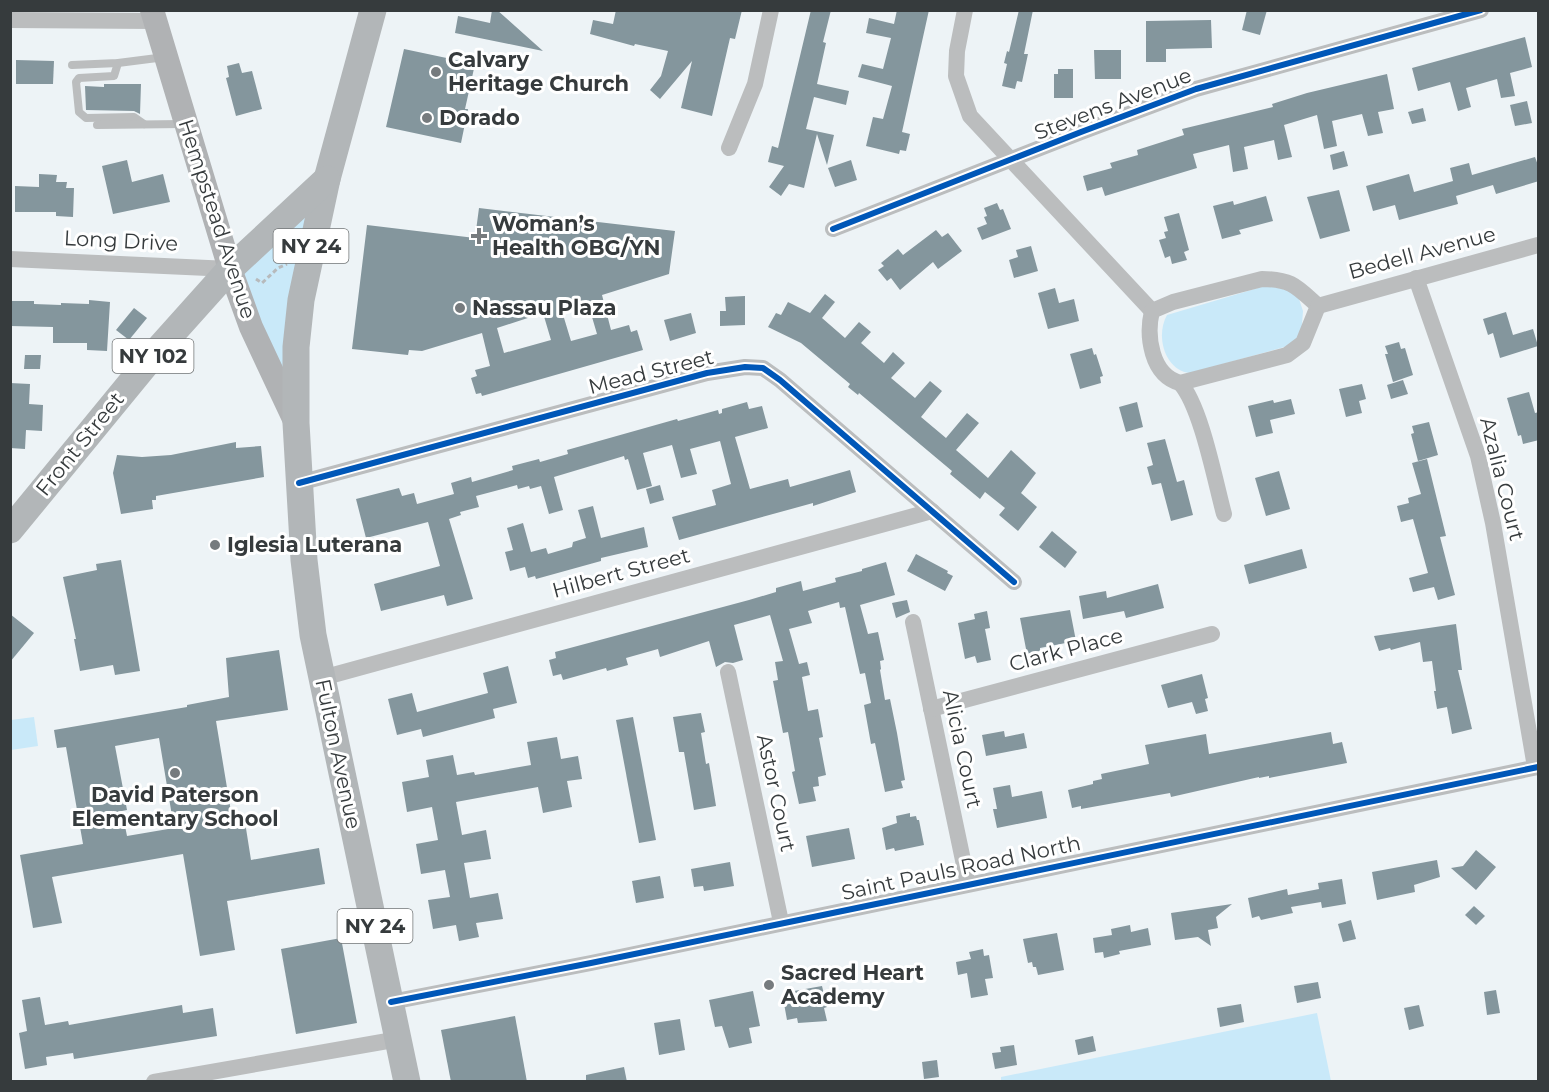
<svg xmlns="http://www.w3.org/2000/svg" width="1549" height="1092" font-family="Montserrat,sans-serif">
<rect width="100%" height="100%" fill="#edf3f6"/>
<g fill="#c9e9f9">
<polygon points="308,212 286,377 240,275"/>
<path d="M1268,285L1297,293L1303,311L1301,337L1288,346L1190,373C1165,371 1155,336 1167,315Z"/>
<polygon points="34,717 38,746 11,750 11,720"/>
<polygon points="1317,1013 1331,1081 1001,1081 1001,1077"/>
</g>
<g fill="#84969d" fill-rule="evenodd">
<polygon points="492,10 497,10 543,51 455,33 458,16 490,23"/>
<polygon points="616,10 742,10 735,39 730,38 712,116 681,108 692,61 660,99 650,90 661,76 668,51 635,44 634,46 590,34 593,20 613,24"/>
<polygon points="811,10 831,10 823,42 826,43 817,84 849,91 846,105 814,97 806,129 834,135 827,165 817,134 804,188 789,184 781,196 769,187 784,166 768,162 772,146 778,148"/>
<polygon points="897,10 929,10 902,132 910,134 906,151 900,150 899,154 866,146 873,117 883,119 892,86 858,77 862,64 883,69 891,38 866,33 869,18 894,24"/>
<polygon points="1019,10 1033,10 1024,54 1028,54 1022,82 1017,81 1015,89 1002,86 1007,64 1004,63 1007,51 1009,52"/>
<polygon points="1247,10 1267,10 1260,35 1242,30"/>
<polygon points="1211,20 1212,48 1166,49 1166,62 1146,62 1146,21"/>
<polygon points="1525,37 1532,67 1510,73 1515,96 1501,98 1497,79 1466,88 1471,107 1458,111 1450,82 1418,91 1412,68"/>
<polygon points="404,49 475,64 465,109 468,109 461,143 386,127"/>
<polygon points="1094,50 1121,50 1121,79 1095,79"/>
<polygon points="16,60 54,61 53,84 16,84"/>
<polygon points="239,63 242,73 252,71 262,109 236,116 226,78 229,77 227,66"/>
<polygon points="1058,69 1073,69 1073,98 1054,98 1054,74 1058,74"/>
<polygon points="1387,74 1394,109 1378,112 1383,133 1368,136 1362,114 1332,121 1337,146 1324,149 1317,115 1284,125 1292,157 1278,160 1274,140 1244,147 1248,169 1233,172 1229,145 1193,154 1197,168 1105,196 1102,187 1087,191 1083,176 1112,168 1110,163 1138,155 1137,150 1184,135 1182,129 1273,107 1272,104 1307,93"/>
<polygon points="104,84 141,84 140,114 134,111 86,110 85,86 104,87"/>
<polygon points="1527,101 1532,123 1515,126 1510,105"/>
<polygon points="1423,108 1426,121 1412,124 1408,112"/>
<polygon points="1344,151 1348,166 1333,170 1330,155"/>
<polygon points="1535,157 1539,168 1539,181 1496,194 1493,185 1456,196 1458,204 1399,220 1395,205 1373,211 1366,186 1409,174 1414,192 1453,181 1450,168 1469,163 1472,175"/>
<polygon points="127,160 132,182 163,174 170,202 113,214 102,166"/>
<polygon points="851,160 857,180 835,187 828,168"/>
<polygon points="39,174 57,175 56,182 67,182 66,188 74,188 73,217 56,216 56,212 15,212 15,186 39,187"/>
<polygon points="1339,190 1350,231 1320,239 1307,197"/>
<polygon points="1266,196 1273,221 1239,230 1241,234 1222,239 1213,206 1233,201 1234,205"/>
<polygon points="997,203 1000,210 1003,209 1011,229 982,240 977,228 987,224 984,217 987,216 984,208"/>
<path d="M479,208L675,231L669,274L602,295L611,330L629,325L631,332L637,330L643,350L482,396L481,393L476,394L471,378L477,376L475,370L490,366L482,333L422,351L409,350L408,355L352,349L367,225L475,238ZM587,300L597,334L571,341L561,308ZM543,313L551,340L504,353L497,328Z"/>
<polygon points="1179,213 1189,250 1184,252 1187,260 1172,264 1170,256 1165,258 1159,240 1166,238 1164,232 1168,231 1164,217"/>
<polygon points="936,230 942,237 948,233 962,251 938,269 933,262 900,290 891,278 887,281 878,270 884,266 881,263 898,249 903,255"/>
<polygon points="1031,246 1038,271 1014,278 1009,260 1018,257 1016,250"/>
<polygon points="1055,288 1059,303 1074,299 1079,321 1048,329 1038,293"/>
<polygon points="825,294 835,302 822,318 845,338 859,322 871,332 861,343 884,363 893,352 905,363 891,378 915,398 930,381 942,391 921,417 946,438 967,413 979,423 956,450 988,478 1011,450 1036,473 1021,493 1037,507 1018,531 999,515 1005,508 985,492 980,499 950,474 952,471 859,393 858,395 848,387 850,384 801,343 768,327 776,313 781,315 788,302 810,313"/>
<polygon points="745,296 745,325 720,326 720,311 726,311 725,297"/>
<polygon points="89,300 110,302 107,351 87,350 87,343 53,343 53,327 10,326 10,301 34,301 34,304 61,305 61,303 89,304"/>
<polygon points="134,308 147,318 129,340 116,330"/>
<polygon points="1506,312 1513,335 1533,329 1538,346 1500,358 1493,333 1488,335 1483,319"/>
<polygon points="691,313 696,333 670,341 664,320"/>
<polygon points="1399,342 1401,349 1405,348 1413,375 1393,382 1385,354 1388,354 1385,346"/>
<polygon points="1092,348 1094,355 1096,354 1103,376 1100,377 1101,383 1080,389 1070,354"/>
<polygon points="25,355 41,355 40,369 24,369"/>
<polygon points="1403,380 1408,394 1391,399 1387,385"/>
<polygon points="10,383 30,384 29,404 43,405 42,431 26,430 25,449 10,448"/>
<polygon points="1362,384 1366,399 1359,401 1362,413 1346,417 1339,389"/>
<polygon points="1529,392 1535,413 1539,412 1539,440 1523,444 1521,435 1518,436 1507,398"/>
<polygon points="1291,399 1295,414 1270,420 1273,433 1256,437 1248,406 1273,400 1274,403"/>
<polygon points="747,402 749,409 762,406 768,428 735,437 750,489 788,479 790,487 850,470 856,492 813,506 813,503 679,540 672,517 716,505 712,490 731,484 720,441 690,449 697,474 681,478 672,445 643,453 652,486 637,490 628,459 625,460 624,456 554,477 563,510 549,514 541,486 530,489 529,486 518,489 517,485 476,496 479,507 460,512 461,515 449,519 473,599 447,606 444,595 381,611 374,584 440,566 428,522 366,538 356,499 399,488 402,496 414,493 417,504 454,494 451,483 471,477 472,482 513,470 512,466 539,459 540,462 568,454 567,450 677,419 678,421 718,410 719,414 722,413 722,409"/>
<polygon points="1137,402 1143,427 1126,432 1119,407"/>
<polygon points="1429,422 1438,455 1418,461 1411,434 1414,433 1412,426"/>
<polygon points="1165,439 1177,482 1184,480 1193,515 1171,521 1161,483 1152,485 1147,467 1153,465 1147,443"/>
<polygon points="236,442 236,448 261,446 264,477 156,496 156,500 152,500 153,509 121,514 113,473 117,455 142,457 171,455"/>
<polygon points="1427,459 1446,536 1440,537 1455,595 1438,600 1434,587 1413,592 1409,578 1428,573 1413,519 1401,522 1397,506 1409,503 1408,498 1421,494 1412,463"/>
<polygon points="1279,471 1290,509 1266,516 1255,478"/>
<polygon points="660,485 664,500 650,504 646,489"/>
<polygon points="593,506 601,538 644,527 648,547 601,558 601,561 536,579 535,576 528,578 525,567 510,571 505,552 513,550 507,528 523,523 531,552 546,548 548,554 572,547 573,542 586,538 578,510"/>
<polygon points="1052,531 1077,552 1065,568 1039,547"/>
<polygon points="1302,549 1307,568 1249,584 1244,565"/>
<polygon points="916,554 948,571 947,573 953,576 945,591 907,571"/>
<polygon points="121,560 140,671 115,675 113,665 80,671 74,639 76,639 63,577 97,570 96,564"/>
<polygon points="886,562 895,595 860,605 868,634 878,632 884,660 880,661 881,669 880,670 885,700 890,699 897,733 905,780 901,781 903,788 885,792 875,743 871,744 864,705 871,703 865,673 860,674 845,607 840,608 839,602 808,611 812,623 789,629 799,664 807,662 810,675 802,677 808,711 818,709 823,737 819,738 826,775 818,777 819,786 813,787 816,801 799,804 792,772 795,771 788,732 783,733 773,681 778,680 775,662 783,661 770,615 734,625 743,660 733,663 725,662 716,667 709,641 660,657 658,649 626,658 628,665 607,671 606,668 563,680 561,674 553,676 549,660 556,658 555,652 749,600 776,592 776,588 801,581 803,591 836,582 835,578 862,571 862,569"/>
<polygon points="1158,584 1164,608 1126,618 1124,611 1083,619 1079,596 1106,591 1107,598"/>
<polygon points="907,600 910,612 896,618 892,603"/>
<polygon points="1070,610 1076,641 1040,648 1040,651 1027,654 1020,618"/>
<polygon points="987,611 990,628 985,629 991,660 977,663 975,656 965,659 958,623 975,619 974,614"/>
<polygon points="10,614 34,633 10,662"/>
<polygon points="1456,624 1462,670 1458,670 1472,729 1452,734 1447,707 1437,709 1434,691 1436,691 1432,661 1423,662 1420,642 1391,650 1390,648 1379,651 1374,636"/>
<path d="M279,650L288,710L216,721L233,824L245,822L251,860L319,848L325,884L227,901L235,950L200,956L183,854L52,877L62,923L33,928L20,855L83,844L66,747L57,748L54,730L187,707V705L229,697L226,658ZM159,738L174,828L127,836L122,811L127,810L115,746Z"/>
<polygon points="508,666 517,703 493,709 495,718 423,737 421,729 397,735 388,699 412,693 417,712 488,693 483,673"/>
<polygon points="1202,674 1208,698 1205,699 1208,711 1196,714 1192,702 1168,708 1161,685"/>
<polygon points="701,713 705,732 701,733 706,764 709,763 716,806 694,810 684,752 679,752 673,717"/>
<polygon points="633,717 656,840 639,843 616,720"/>
<polygon points="1004,731 1005,737 1024,733 1027,748 986,756 982,735"/>
<polygon points="1331,732 1333,744 1342,742 1347,763 1269,778 1269,776 1259,778 1259,777 1171,797 1170,793 1081,809 1081,806 1072,808 1068,790 1093,784 1093,781 1102,779 1101,774 1149,764 1145,745 1206,734 1209,754"/>
<polygon points="557,737 561,759 578,756 582,779 567,781 572,807 543,813 538,787 456,802 462,835 486,830 491,859 464,863 470,898 498,893 503,919 476,923 479,937 459,941 456,925 433,929 428,900 450,897 445,870 421,874 416,844 438,840 432,807 407,812 402,782 429,777 426,760 453,755 457,775 474,772 475,775 531,765 527,742"/>
<polygon points="1010,785 1012,797 1042,791 1047,818 997,828 993,809 997,809 993,788"/>
<polygon points="910,813 910,817 916,816 917,820 919,820 924,845 895,851 894,848 886,850 882,828 897,823 896,816"/>
<polygon points="849,828 855,859 812,867 806,836"/>
<polygon points="1476,850 1496,867 1476,890 1451,868 1463,866"/>
<polygon points="1437,860 1440,877 1414,885 1415,892 1377,900 1372,872"/>
<polygon points="730,862 734,886 704,891 703,886 694,887 691,869"/>
<polygon points="660,876 664,898 636,903 632,881"/>
<polygon points="1342,879 1346,904 1322,908 1321,902 1291,907 1293,913 1261,920 1259,916 1252,918 1248,898 1287,889 1288,895 1319,889 1318,883"/>
<polygon points="1232,904 1216,917 1218,928 1208,930 1211,946 1198,937 1175,940 1171,913"/>
<polygon points="1474,906 1485,916 1476,925 1465,915"/>
<polygon points="1351,920 1356,939 1343,942 1338,924"/>
<polygon points="1130,925 1131,932 1148,928 1151,945 1119,951 1120,954 1104,958 1103,952 1095,953 1093,938 1112,935 1111,929"/>
<polygon points="1057,933 1064,970 1038,975 1036,967 1033,967 1032,962 1028,963 1023,939"/>
<polygon points="341,938 357,1023 296,1034 281,949"/>
<polygon points="983,949 984,956 989,955 993,978 985,979 988,995 971,998 967,973 958,975 956,962 971,959 969,952"/>
<polygon points="1318,982 1321,998 1297,1003 1294,986"/>
<polygon points="822,986 827,1007 824,1008 827,1021 798,1023 797,1018 787,1020 783,998 794,995 794,991"/>
<polygon points="1496,990 1500,1013 1487,1015 1484,992"/>
<polygon points="753,991 760,1026 749,1028 752,1043 729,1048 722,1026 715,1027 709,1000"/>
<polygon points="40,997 45,1025 68,1021 69,1025 182,1005 183,1013 213,1008 217,1036 74,1059 73,1053 46,1057 47,1065 25,1069 19,1033 27,1031 22,1000"/>
<polygon points="1241,1004 1244,1022 1220,1027 1217,1008"/>
<polygon points="1419,1005 1424,1026 1409,1030 1404,1008"/>
<polygon points="515,1016 527,1082 451,1082 441,1030"/>
<polygon points="680,1019 685,1050 659,1055 654,1023"/>
<polygon points="1093,1036 1096,1051 1078,1055 1075,1040"/>
<polygon points="1014,1045 1017,1065 995,1069 992,1053 1001,1052 1000,1047"/>
<polygon points="937,1060 939,1077 924,1079 922,1062"/>
<polygon points="624,1067 627,1082 586,1082 586,1075"/>
</g>
<g fill="none" stroke-linecap="round" stroke-linejoin="round">
<polyline stroke="#b7babc" stroke-width="3" stroke-dasharray="4.5 3" stroke-linecap="butt" points="256,279 262,283 278,268 287,264"/>
<g stroke="#bbbdbe" stroke-width="8">
<polyline points="118,63 114,76 79,78 76,82 79,112 86,118 134,117 144,124"/>
<polyline points="72,65 118,63 165,57"/>
<polyline points="97,125 183,124"/>
</g>
<g stroke="#bbbdbe" stroke-width="16">
<polyline points="965,10 957,51 956,76 970,116 1152,311"/>
<polyline points="10,20 154,21"/>
<polyline points="729,148 755,84 771,10"/>
<polyline points="833,229 1081,132 1196,89 1481,10"/>
<polyline points="10,259 230,269"/>
<polyline points="1416,278 1478,456 1493,523 1535,767"/>
<path d="M1262,279C1292,279 1297,287 1318,306L1303,343L1287,355L1180,383C1151,375 1146,336 1152,311L1173,302Z"/>
<polyline points="1318,306 1538,245"/>
<path d="M1180,383C1201,406 1215,481 1224,514"/>
<polyline points="299,483 707,373 745,367 763,368 780,380 1014,582"/>
<polyline points="913,622 968,884"/>
<polyline points="728,672 781,922"/>
<polyline points="322,678 932,511"/>
<polyline points="931,709 1212,634"/>
<polyline points="391,1002 591,963 1538,767"/>
<polyline points="154,1082 399,1039"/>
</g>
<polyline stroke="#b0b2b4" stroke-width="24" points="152,10 230,269 251,327 296,423"/>
<g stroke="#b2b6b8" stroke-width="27">
<polyline points="373,10 327,179 301,300 296,347 296,423 304,560 313,635 407,1082"/>
<polyline points="10,530 161,346 230,269 327,179"/>
</g>
<defs>
<g id="cycleway">
<polyline points="833,229 1081,132 1196,89 1481,10"/>
<polyline points="299,483 707,373 745,367 763,368 780,380 1014,582"/>
<polyline points="391,1002 591,963 1538,767"/>
</g>
</defs>
<use href="#cycleway" stroke="#fff" stroke-width="10"/>
<use href="#cycleway" stroke="#0057b8" stroke-width="6"/>
</g>
<g fill="#767b7e" stroke="#fff" stroke-width="2">
<circle cx="436" cy="72" r="6"/>
<circle cx="427" cy="118" r="6"/>
<path d="M476 227h6v6h6v6h-6v6h-6v-6h-6v-6h6z"/>
<circle cx="460" cy="308" r="6"/>
<circle cx="215" cy="545" r="6"/>
<circle cx="175" cy="773" r="6"/>
<circle cx="769" cy="985" r="6"/>
</g>
<g text-anchor="middle" stroke-width="6" stroke-linejoin="round" paint-order="stroke">
<g fill="#fff" stroke="#727677" stroke-width="1.5">
<rect x="273.5" y="229" width="75" height="34" rx="4.5"/>
<rect x="112.5" y="339" width="81" height="34" rx="4.5"/>
<rect x="337.5" y="909" width="75" height="34" rx="4.5"/>
</g>
<g font-size="20" font-weight="bold" fill="#363b3d">
<text x="311" y="253">NY 24</text>
<text x="153" y="363">NY 102</text>
<text x="375" y="933">NY 24</text>
</g>
<g font-size="21" font-weight="bold" fill="#363b3d" stroke="#fff" text-anchor="start">
<text x="448" y="67">Calvary<tspan x="448" dy="24">Heritage Church</tspan></text>
<text x="439" y="125">Dorado</text>
<text x="492" y="231">Woman’s<tspan x="492" dy="24">Health OBG/YN</tspan></text>
<text x="472" y="315">Nassau Plaza</text>
<text x="227" y="552">Iglesia Luterana</text>
<text x="175" y="802" text-anchor="middle">David Paterson<tspan x="175" dy="24">Elementary School</tspan></text>
<text x="781" y="980">Sacred Heart<tspan x="781" dy="24">Academy</tspan></text>
</g>
<g font-size="21" fill="#363b3d" stroke="#fff">
<text transform="translate(1113 104) rotate(-21)" y="7">Stevens Avenue</text>
<text transform="translate(217 219) rotate(72)" y="7">Hempstead Avenue</text>
<text transform="translate(121 241) rotate(3)" y="7">Long Drive</text>
<text transform="translate(1422 253) rotate(-15)" y="7">Bedell Avenue</text>
<text transform="translate(651 372) rotate(-14)" y="7">Mead Street</text>
<text transform="translate(80 444) rotate(-51)" y="7">Front Street</text>
<text transform="translate(1502 479) rotate(76)" y="7">Azalia Court</text>
<text transform="translate(621 573) rotate(-15)" y="7">Hilbert Street</text>
<text transform="translate(1066 650) rotate(-15)" y="7">Clark Place</text>
<text transform="translate(962 749) rotate(78)" y="7">Alicia Court</text>
<text transform="translate(338 754) rotate(78)" y="7">Fulton Avenue</text>
<text transform="translate(776 793) rotate(78)" y="7">Astor Court</text>
<text transform="translate(961 868) rotate(-12)" y="7">Saint Pauls Road North</text>
</g>
</g>
<rect width="1549" height="1092" fill="none" stroke="#363b3d" stroke-width="24"/>
</svg>
